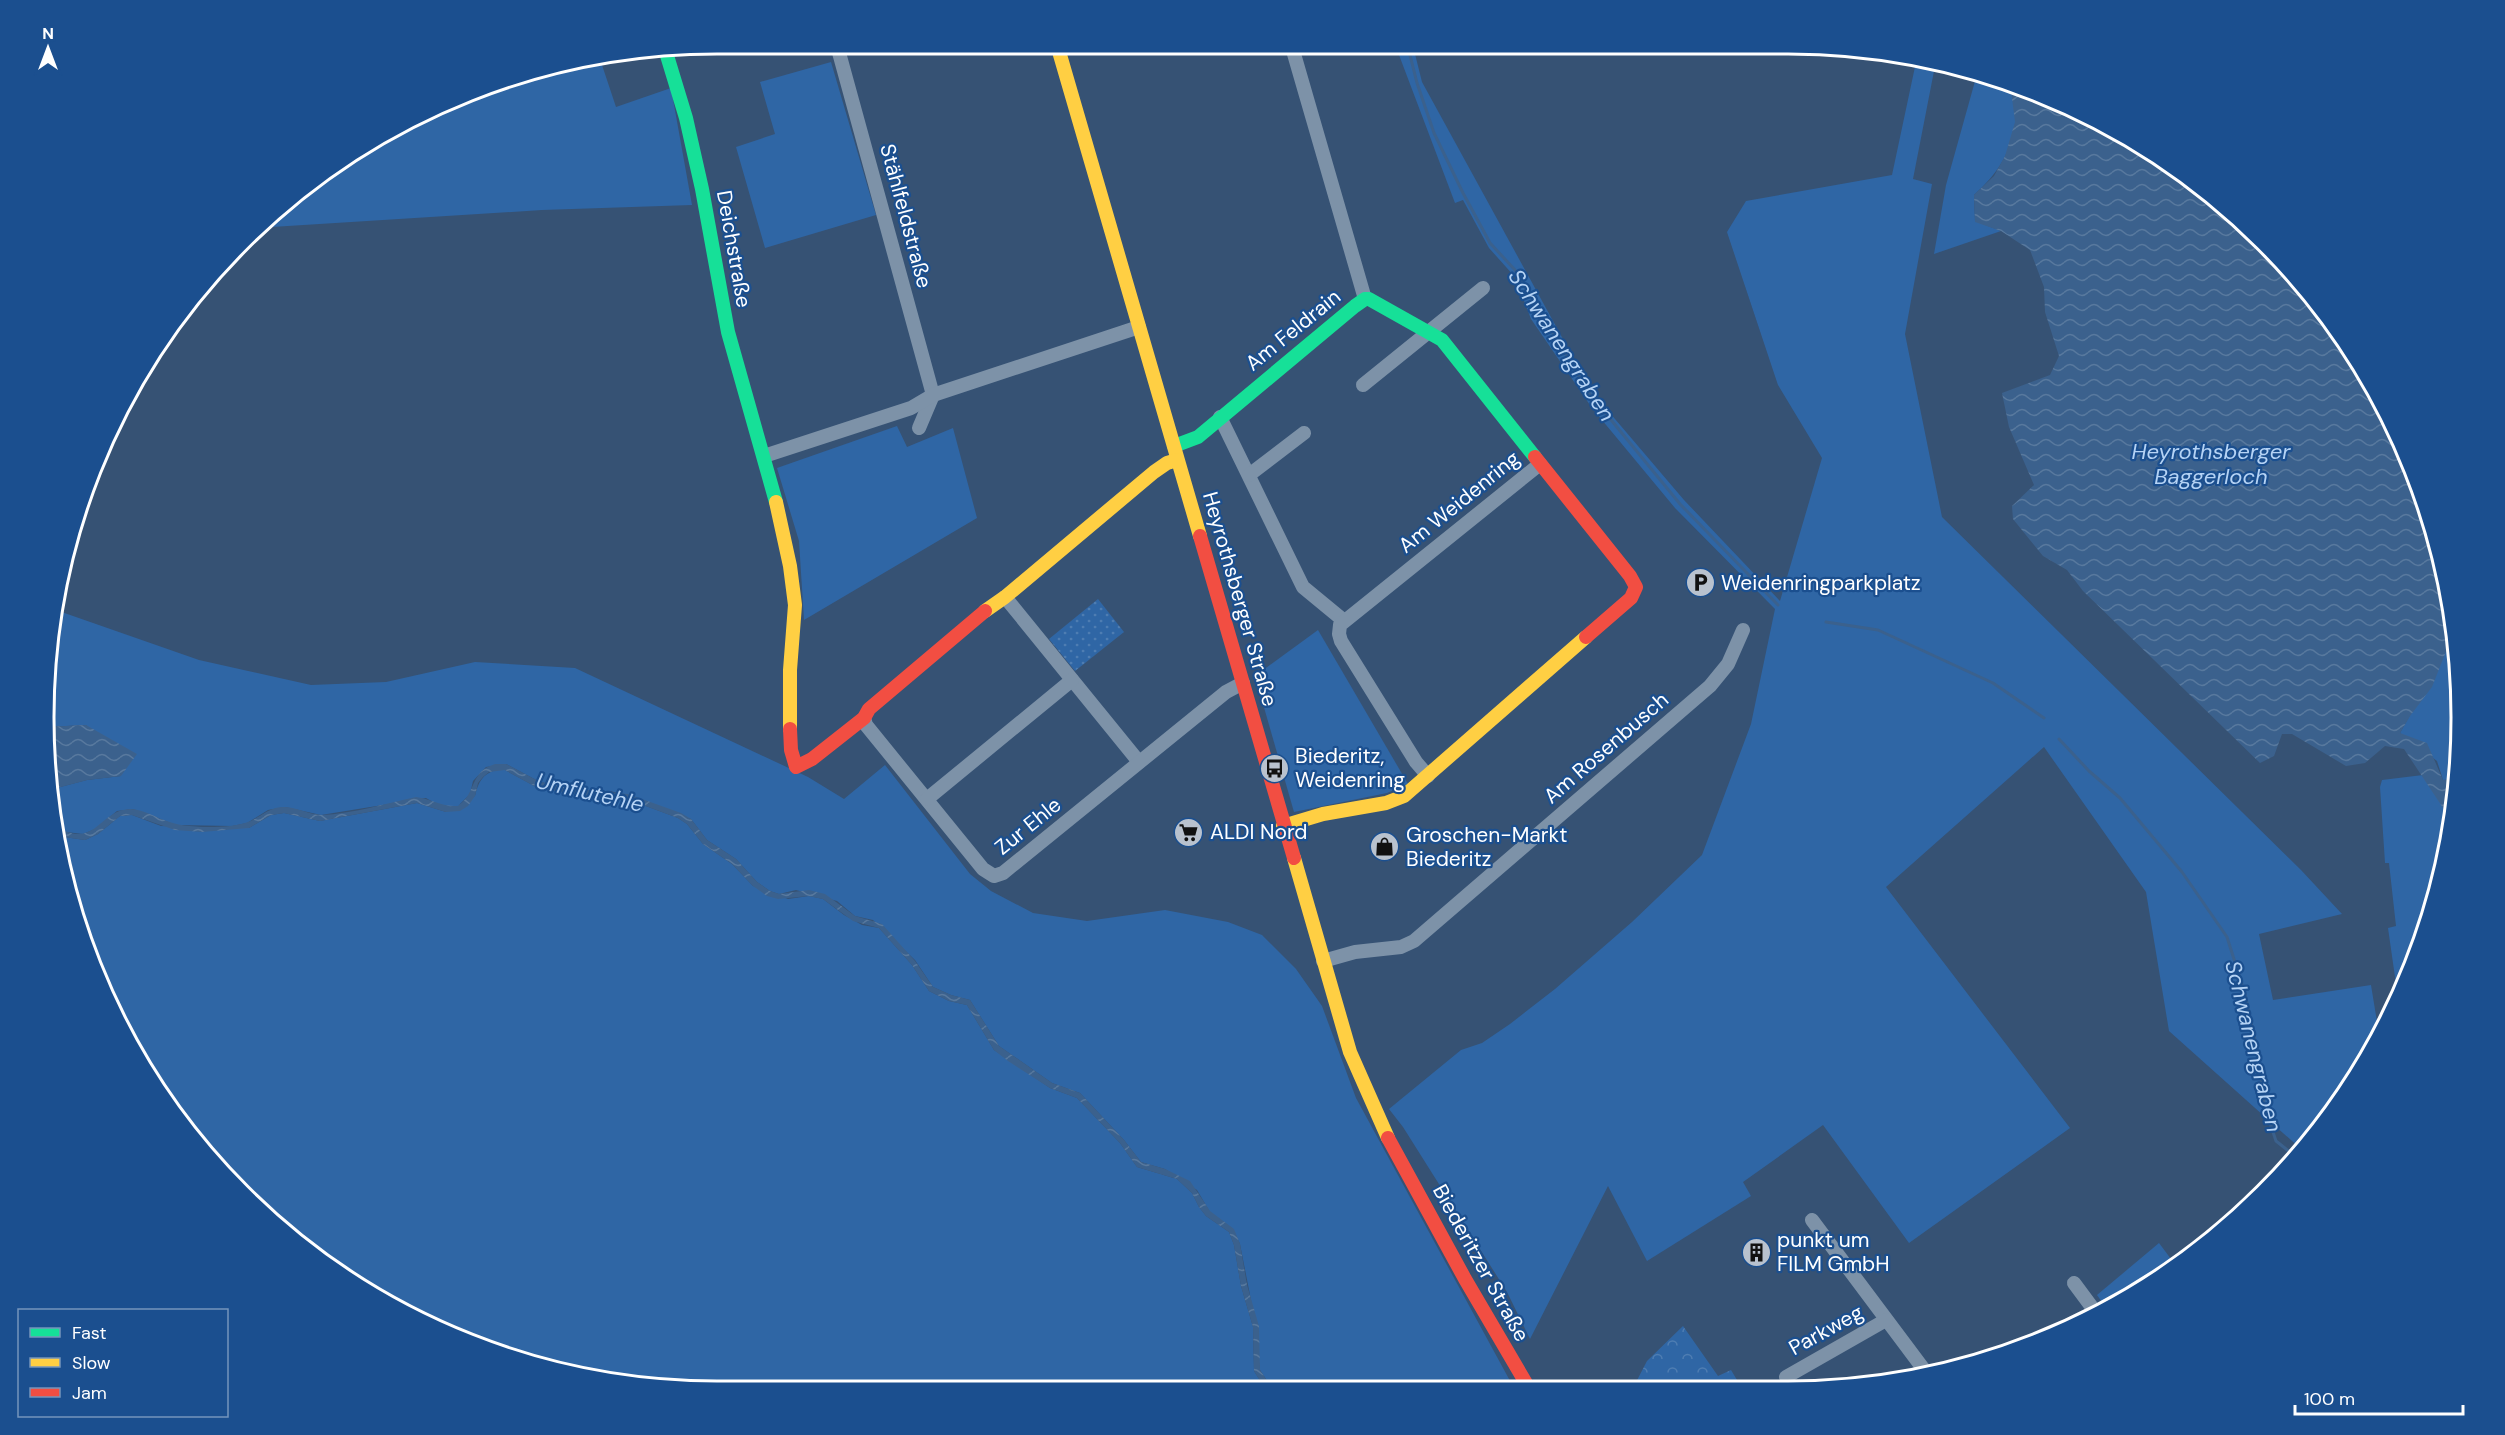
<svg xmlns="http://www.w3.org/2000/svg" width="2505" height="1435" font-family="'DM Sans',sans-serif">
<defs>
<pattern id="forest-crowns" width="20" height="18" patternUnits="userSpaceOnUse" patternTransform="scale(1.5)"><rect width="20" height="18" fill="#2f66a5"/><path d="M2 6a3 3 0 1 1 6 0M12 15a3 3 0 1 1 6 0" fill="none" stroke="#4e7db2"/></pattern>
<pattern id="park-dots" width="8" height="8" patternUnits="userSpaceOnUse" patternTransform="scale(1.5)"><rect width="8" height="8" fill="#2f66a5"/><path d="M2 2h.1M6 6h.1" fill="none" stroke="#4e7db2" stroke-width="1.8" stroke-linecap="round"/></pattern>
<pattern id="water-waves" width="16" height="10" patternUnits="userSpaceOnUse" patternTransform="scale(1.5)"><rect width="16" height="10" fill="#3b618d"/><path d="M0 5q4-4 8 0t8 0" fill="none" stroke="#58799e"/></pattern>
</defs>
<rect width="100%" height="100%" fill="#365274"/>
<g fill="#2f66a5">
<polygon points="1413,46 1422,82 1592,392 1684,500 1780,601 1822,458 1778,385 1727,232 1746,201 1892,175 1916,62 1935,66 1913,179 1932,184 1905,334 1942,517 2301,870 2342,914 2259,934 2273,1000 2371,985 2379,1034 2348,1092 2301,1149 2169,1031 2146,892 2044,747 1886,887 2070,1128 1909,1243 1823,1125 1743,1182 1751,1196 1647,1261 1608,1186 1530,1339 1507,1292 1403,1127 1389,1109 1461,1050 1482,1043 1510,1024 1555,989 1632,922 1702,855 1751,724 1775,609 1675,508 1592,408 1531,319 1515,277 1489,248 1463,200 1455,203 1396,47"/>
<polygon points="599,56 616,107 671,88 692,205 542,210 256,228 307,183 419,113 501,79"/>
<polygon points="831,62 876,215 765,248 736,147 775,134 760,82"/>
<path d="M1977,74L2010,82C2011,95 2017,111 2015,124C2010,155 1997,174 1974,195L1975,221L2001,231L1934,254L1946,185Z"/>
<polygon points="897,426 907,447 953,428 977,518 804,620 799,541 777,468"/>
<path d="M53,609L199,660L311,685L386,682L475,662L575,668L808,777L844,799L885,765L970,874L991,891L1033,913L1087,921L1165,910L1228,922L1262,935L1296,969L1322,1006L1356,1098L1515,1390H1273L1260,1370L1252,1305L1240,1244L1233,1229L1210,1212L1197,1190L1165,1169L1141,1162L1124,1140L1080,1093L1052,1083L999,1046L970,1000L951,995L933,987L915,960L873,920L855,916L837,901L796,890L779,894L770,891L757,882L736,859L707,840L691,819L611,791H591L540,782L506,764L486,767L473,781L470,794L458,806C446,807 437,805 426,798L321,815L285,807L268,810L247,823L232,826L176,825L133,809L117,811L95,829L83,834L66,832L53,824L49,790L87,780L121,776L86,725L46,727L49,630Z"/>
<polygon points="2451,615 2461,717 2455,779 2443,780 2437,761 2400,733 2447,649 2448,619"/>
<polygon points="1318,630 1408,784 1387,793 1294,812 1255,676"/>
<path d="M496,770H505L538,788L627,799L678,818L687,824L703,844L732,864L753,886L788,899L809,896L823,899L844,915L862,925L879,928L912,965L929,991L949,1001L967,1005L994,1050L1050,1088L1077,1098L1120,1143L1137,1167L1177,1179L1192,1193L1199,1207L1206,1216L1229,1232L1234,1245L1241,1286L1253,1327L1254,1371L1266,1390H673L501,1356L343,1278L211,1162L134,1055L95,975L57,849L54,832L64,837L85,840L98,834L120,816L132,815L161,826L249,828L271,815L284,813L320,821L417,803L446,812L475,796C478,783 482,774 496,770Z"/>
<path d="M2423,775L2450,814C2457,836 2421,946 2411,973C2408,982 2403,990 2398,998L2388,928L2396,926L2389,863H2385L2380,787L2382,780Z"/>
<polygon points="2159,1243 2174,1263 2125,1301 2107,1309 2097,1295"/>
</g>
<polygon fill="url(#forest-crowns)" points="1683,1326 1718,1376 1731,1370 1743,1390 1632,1390 1647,1361"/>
<polygon fill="url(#park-dots)" points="1098,599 1124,632 1075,671 1049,639"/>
<g fill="url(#water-waves)">
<polygon points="2010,82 2162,157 2264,241 2348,343 2410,459 2448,586 2451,615 2448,619 2447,649 2432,687 2410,716 2400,733 2427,743 2443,780 2455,779 2451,820 2404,749 2385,746 2365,763 2346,766 2292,734 2282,734 2274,756 2260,763 2083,591 2067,570 2043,556 2013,519 2012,506 2034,485 2009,427 2002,393 2050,375 2059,356 2045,312 2044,287 2030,250 2001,231 1975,222 1974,195 1994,176 2005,156 2015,122"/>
<polygon points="86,725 137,754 121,776 87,780 49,790 45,761 46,727"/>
<path d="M495,764H506L540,782L591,791L628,794L681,813L691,819L707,840L736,859L757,882L770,891L779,894L809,890L825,894L855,916L882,924L915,961L933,987L951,995L970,1000L999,1046L1052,1083L1080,1093L1124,1140L1141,1162L1165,1169L1190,1181L1210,1211L1234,1229L1240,1244L1247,1285L1259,1326L1260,1370L1273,1390H1266L1254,1371L1253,1327L1241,1286L1234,1245L1229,1232L1206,1216L1199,1207L1192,1193L1177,1179L1137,1167L1120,1143L1077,1098L1050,1088L1008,1061L994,1050L967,1005L949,1001L929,991L912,965L879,928L853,921L823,899L808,896L778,899L767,896L753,886L732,864L703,844L687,824L678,818L627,799L590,797L538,788L505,770L489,772L483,777L478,783L475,796L468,806L460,811L446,812L417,803L320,821L284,813L271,815L249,828L202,832L175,830L132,815L120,816L98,834L85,840L64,837L54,832L53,824C95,853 98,810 130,809C142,809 153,816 164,820C177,825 191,827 204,827C217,827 232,827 245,823C259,819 267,808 282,807C295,806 309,815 322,815C352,814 387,803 416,797C432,799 442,807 458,806C477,793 469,772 495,764Z"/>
</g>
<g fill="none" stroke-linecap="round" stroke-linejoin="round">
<g stroke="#3b618d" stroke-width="3">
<polyline points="1408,47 1417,83 1434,133 1463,193 1490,243 1515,270 1589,393 1680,504 1778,605"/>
<polyline points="1826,622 1878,630 1993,683 2044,718"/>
<polyline points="2059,739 2089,771 2120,798 2182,872 2227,937 2245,994 2259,1059 2264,1105 2276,1141 2295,1156"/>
</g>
<g stroke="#7d92a8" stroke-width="14">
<polyline points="1292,47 1365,299"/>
<polyline points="838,49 933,395"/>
<polyline points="1363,385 1483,288"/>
<polyline points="1220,417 1303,587 1343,620"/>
<polyline points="919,428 933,395"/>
<polyline points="764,456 911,408 933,395 1139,327"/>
<polyline points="1249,475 1304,433"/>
<polyline points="1005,597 1139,762"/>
<polyline points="864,718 866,725 983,869 994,876 1003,873 1226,692 1243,683"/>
<polyline points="1428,776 1416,762 1341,641 1339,634 1340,625 1540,464"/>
<polyline points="927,799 1072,680"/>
<polyline points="1323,961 1355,952 1401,947 1414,941 1710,686 1728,664 1743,630"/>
<polyline points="1812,1220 1925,1371"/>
<polyline points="2074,1283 2097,1314"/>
<polyline points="1786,1377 1886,1320"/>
</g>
<g stroke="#16e098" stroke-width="14">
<polyline points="665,49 686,118 702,189 728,332 776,502"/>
<polyline points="1174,446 1198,437 1355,306 1365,299 1369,299 1442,340 1535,457"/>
</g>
<g stroke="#ffcf43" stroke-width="14">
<polyline points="1058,48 1200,536"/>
<polyline points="776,502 790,566 795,605 790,670 790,729"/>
<polyline points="985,611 1005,597 1154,472 1167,463 1177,460"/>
<polyline points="1283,826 1323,814 1386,803 1404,796 1586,637"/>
<polyline points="1294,858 1350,1052 1388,1138"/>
</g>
<g stroke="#f24e42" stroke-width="14">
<polyline points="1535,457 1630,576 1636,587 1631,598 1586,637"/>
<polyline points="1200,536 1294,858"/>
<polyline points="790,729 791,750 796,767 812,759 864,718 869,709 985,611"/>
<polyline points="1388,1138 1465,1279 1530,1390"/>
</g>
</g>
<defs>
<symbol id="parking-disc" viewBox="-11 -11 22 22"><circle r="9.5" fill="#b9c2ce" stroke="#1b4f8f"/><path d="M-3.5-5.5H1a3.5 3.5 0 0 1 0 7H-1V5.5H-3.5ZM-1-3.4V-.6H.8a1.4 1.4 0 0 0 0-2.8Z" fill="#111"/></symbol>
<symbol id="bus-disc" viewBox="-11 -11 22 22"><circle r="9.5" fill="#b9c2ce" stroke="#1b4f8f"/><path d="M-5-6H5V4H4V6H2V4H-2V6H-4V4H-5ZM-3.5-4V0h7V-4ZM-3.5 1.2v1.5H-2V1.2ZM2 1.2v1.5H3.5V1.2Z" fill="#111"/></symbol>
<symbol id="supermarket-disc" viewBox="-11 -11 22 22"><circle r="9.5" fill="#b9c2ce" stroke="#1b4f8f"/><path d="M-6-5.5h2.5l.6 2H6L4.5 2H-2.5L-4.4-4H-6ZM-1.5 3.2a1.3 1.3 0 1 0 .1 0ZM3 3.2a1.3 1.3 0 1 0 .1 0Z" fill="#111"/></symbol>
<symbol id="shop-disc" viewBox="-11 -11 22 22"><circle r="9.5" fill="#b9c2ce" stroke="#1b4f8f"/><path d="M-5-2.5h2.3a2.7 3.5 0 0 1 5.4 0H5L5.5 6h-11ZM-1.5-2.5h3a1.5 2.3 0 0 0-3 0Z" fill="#111"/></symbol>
<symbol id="building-disc" viewBox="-11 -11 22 22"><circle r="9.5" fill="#b9c2ce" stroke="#1b4f8f"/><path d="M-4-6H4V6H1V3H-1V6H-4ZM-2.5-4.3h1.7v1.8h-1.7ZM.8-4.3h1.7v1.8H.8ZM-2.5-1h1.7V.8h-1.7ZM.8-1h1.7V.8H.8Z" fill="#111"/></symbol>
</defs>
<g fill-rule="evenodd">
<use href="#parking-disc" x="1684" y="566" width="33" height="33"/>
<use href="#bus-disc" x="1258" y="752" width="33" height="33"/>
<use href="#supermarket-disc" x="1172" y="816" width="33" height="33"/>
<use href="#shop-disc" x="1368" y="830" width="33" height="33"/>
<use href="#building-disc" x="1740" y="1236" width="33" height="33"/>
</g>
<g text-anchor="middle" stroke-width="4.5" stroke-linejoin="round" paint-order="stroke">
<g font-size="21" fill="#fff" stroke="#1b4f8f">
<text transform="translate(906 216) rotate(75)" y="7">Stählfeldstraße</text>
<text transform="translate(734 249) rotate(80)" y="7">Deichstraße</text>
<text transform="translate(1293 330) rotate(-39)" y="7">Am Feldrain</text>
<text transform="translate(1459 502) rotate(-39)" y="7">Am Weidenring</text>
<text transform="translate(1240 599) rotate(74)" y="7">Heyrothsberger Straße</text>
<text transform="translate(1606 748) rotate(-41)" y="7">Am Rosenbusch</text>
<text transform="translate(1028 826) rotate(-39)" y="7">Zur Ehle</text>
<text transform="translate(1481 1263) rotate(61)" y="7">Biederitzer Straße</text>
<text transform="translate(1826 1330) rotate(-29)" y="7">Parkweg</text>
</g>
<g font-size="21" fill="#fff" stroke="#1b4f8f" text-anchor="start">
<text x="1721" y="590">Weidenringparkplatz</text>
<text x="1295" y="763">Biederitz,<tspan x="1295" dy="24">Weidenring</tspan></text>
<text x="1210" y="839">ALDI Nord</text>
<text x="1406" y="842">Groschen-Markt<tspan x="1406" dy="24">Biederitz</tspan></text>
<text x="1777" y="1247">punkt um<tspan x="1777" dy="24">FILM GmbH</tspan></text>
</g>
<g font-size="22" font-style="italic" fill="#b5d3f5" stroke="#1b4f8f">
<text transform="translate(1562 345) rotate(57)" y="8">Schwanengraben</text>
<text x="2211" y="459">Heyrothsberger<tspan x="2211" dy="25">Baggerloch</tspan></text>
<text transform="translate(590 792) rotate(13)" y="8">Umflutehle</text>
<text transform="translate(2254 1046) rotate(76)" y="8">Schwanengraben</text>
</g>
</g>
<path d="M0 0H2505V1435H0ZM717 54H1788A663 663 0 0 1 2451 717V718A663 663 0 0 1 1788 1381H717A663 663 0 0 1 54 718V717A663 663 0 0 1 717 54Z" fill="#1b4f8f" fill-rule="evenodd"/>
<path fill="none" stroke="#fff" stroke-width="3" d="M717 54H1788A663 663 0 0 1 2451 717V718A663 663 0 0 1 1788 1381H717A663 663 0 0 1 54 718V717A663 663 0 0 1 717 54Z"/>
<rect x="18" y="1309" width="210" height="108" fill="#1b4f8f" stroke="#7695bc" stroke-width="1.5"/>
<rect x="30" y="1328" width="30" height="9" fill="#16e098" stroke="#7695bc" stroke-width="1.5"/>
<text x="72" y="1339" font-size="18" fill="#ffffff">Fast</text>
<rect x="30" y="1358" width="30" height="9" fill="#ffcf43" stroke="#7695bc" stroke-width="1.5"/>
<text x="72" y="1369" font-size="18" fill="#ffffff">Slow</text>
<rect x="30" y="1388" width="30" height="9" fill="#f24e42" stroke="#7695bc" stroke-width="1.5"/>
<text x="72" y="1399" font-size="18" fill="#ffffff">Jam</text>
<g transform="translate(48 48)" stroke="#1b4f8f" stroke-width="4.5" paint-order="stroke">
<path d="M0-4.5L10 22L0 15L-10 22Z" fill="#ffffff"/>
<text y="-9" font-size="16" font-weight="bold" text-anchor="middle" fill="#ffffff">N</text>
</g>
<path d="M2295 1405v9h168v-9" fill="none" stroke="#ffffff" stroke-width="3"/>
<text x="2304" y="1405" font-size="18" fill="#ffffff" stroke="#1b4f8f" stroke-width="4.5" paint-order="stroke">100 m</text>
</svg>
